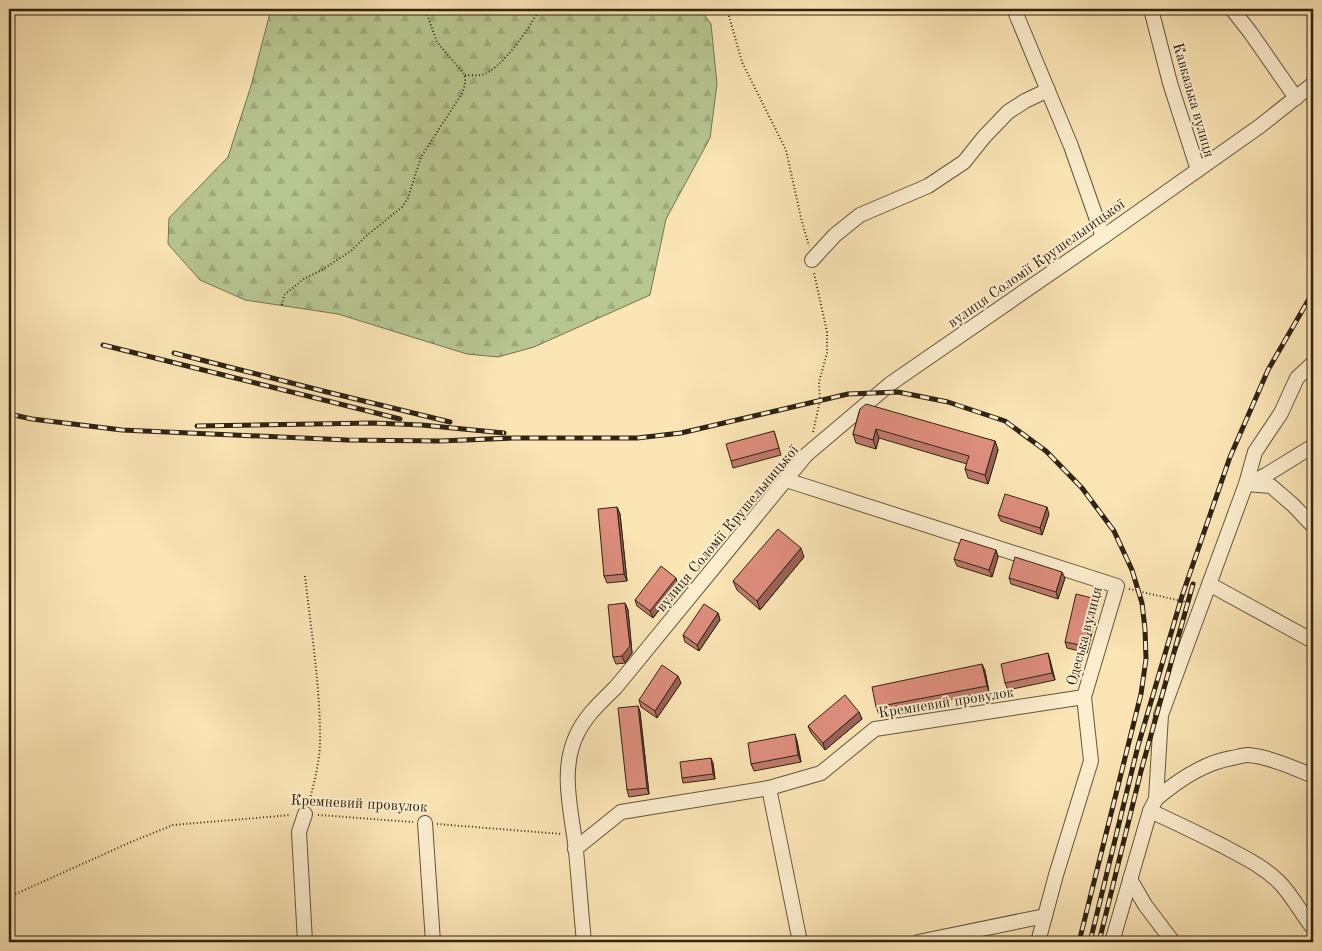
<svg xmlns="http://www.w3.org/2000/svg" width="1322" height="951" font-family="'Old Standard TT',serif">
<defs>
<pattern id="forest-firs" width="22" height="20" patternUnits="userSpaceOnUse" patternTransform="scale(1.25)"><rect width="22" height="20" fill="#b8c692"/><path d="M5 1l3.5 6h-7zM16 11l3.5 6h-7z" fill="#9eaa7d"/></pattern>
</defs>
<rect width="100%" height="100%" fill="#fbe5b5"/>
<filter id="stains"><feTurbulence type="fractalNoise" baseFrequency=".004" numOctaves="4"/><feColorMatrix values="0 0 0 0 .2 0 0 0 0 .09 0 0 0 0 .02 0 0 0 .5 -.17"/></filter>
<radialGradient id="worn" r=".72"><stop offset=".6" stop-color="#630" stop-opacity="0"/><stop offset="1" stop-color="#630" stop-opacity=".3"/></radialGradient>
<polygon fill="url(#forest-firs)" stroke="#747452" points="271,9 700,9 711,24 717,84 710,138 666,219 650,295 534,347 498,357 467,354 338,314 245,300 200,280 168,244 169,218 228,157 251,86"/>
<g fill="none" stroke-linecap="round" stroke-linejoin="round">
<defs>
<g id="minor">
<polyline points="1014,9 1071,146 1103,237"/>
<polyline points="1151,9 1170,83 1198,170"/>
<polyline points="1232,9 1250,32 1296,98"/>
<polyline points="812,260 835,235 860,215 928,186 964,162 984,137 1008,112 1025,101 1048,90"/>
<polyline points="786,480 1117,586 1084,697 1091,761 1056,875 1038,942"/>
<polyline points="1249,483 1266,475 1313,446"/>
<polyline points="1246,484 1271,486 1293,505 1313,526"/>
<polyline points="1209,584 1313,641"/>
<polyline points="769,788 800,942"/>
<path d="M1156,799C1178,780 1203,763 1232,758C1237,757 1243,755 1248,755C1267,756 1295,768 1313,776"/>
<path d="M1150,811C1175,822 1199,834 1223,846C1243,857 1263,866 1279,882C1292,895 1301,913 1313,928"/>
<polyline points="425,823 433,942"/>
<polyline points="575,849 621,812 769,788 821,773 875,729 1084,697"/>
<polyline points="1130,879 1145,905 1173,942"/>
<polyline points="305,942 299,832 305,814"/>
<path d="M584,942C581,912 579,881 576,851C572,812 559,771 577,734C586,715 602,701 616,687L806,455L890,384L1103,237L1260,126L1313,84"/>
<polyline points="918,942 1045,916"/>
<polyline points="1112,942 1150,811 1156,799 1161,715 1246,484 1255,452 1281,413 1297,378 1313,363"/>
</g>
</defs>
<use href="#minor" stroke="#62543c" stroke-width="16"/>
<g stroke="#2f2313" stroke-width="2" stroke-dasharray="1 2.5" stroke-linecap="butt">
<polyline points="727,9 742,62 786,150 802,222 809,246"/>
<path d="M465,75C470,75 476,76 481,75C501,71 528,29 538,12L541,9"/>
<polyline points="282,305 284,295 305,278 320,271 351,251 365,237 402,207 408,198 421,157 461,95 465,85 465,75 437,42 425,9"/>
<polyline points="813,432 820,401 819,382 827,353 827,332 814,273"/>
<path d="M305,576C311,630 321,691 320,745C319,764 314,784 309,802"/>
<polyline points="1129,589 1190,603"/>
<polyline points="318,815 413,822"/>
<polyline points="437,824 562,834"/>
<polyline points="9,897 131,842 173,825 291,815"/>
</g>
<use href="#minor" stroke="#fceecf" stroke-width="14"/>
<defs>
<g id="rail">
<polyline points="103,345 400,419"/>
<polyline points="174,353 323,391 450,422"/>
<polyline points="9,414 32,419 122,430 347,440 440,441 513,438 637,438 681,433 848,394 898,392 948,402 1005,421 1046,451 1082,488 1114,531 1132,570 1142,603 1145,629 1146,659 1141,694 1079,942"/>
<polyline points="197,426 373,423 422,425 504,433"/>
<polyline points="1090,942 1138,746 1182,596 1230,457 1268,370 1313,292"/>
<polyline points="1099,942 1141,771 1193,584"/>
</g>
</defs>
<use href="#rail" stroke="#2f2313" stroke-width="5"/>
<use href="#rail" stroke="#fceecf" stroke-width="3" stroke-dasharray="9" stroke-linecap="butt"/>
</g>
<g fill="#bf7a6c" stroke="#2f2313">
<polygon points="860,409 995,441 998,450 988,484 968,478 965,469 967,464 879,438 876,449 856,443 853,434"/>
<polygon points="774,431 781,455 733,468 731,461"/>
<polygon points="617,507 620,514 627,581 607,583 604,576"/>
<polygon points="1049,514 1042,535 1001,521 998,515"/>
<polygon points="996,550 998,557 992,577 957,566 954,559"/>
<polygon points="804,557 760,610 737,590 733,581"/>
<polygon points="1009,578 1065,578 1058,599 1011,584"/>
<polygon points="678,585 653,618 637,606 635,600"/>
<polygon points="625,603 628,610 632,653 625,663 616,664 613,657"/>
<polygon points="1098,605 1087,653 1067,648 1065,642"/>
<polygon points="718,613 720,620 699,651 685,642 683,635"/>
<polygon points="1048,653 1050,660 1055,680 1008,690 1005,683"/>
<polygon points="982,664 985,671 989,692 879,714 876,707"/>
<polygon points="681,683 657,718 641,707 639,700"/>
<polygon points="638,706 640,712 649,794 629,797 627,790"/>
<polygon points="859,712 862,719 825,750 811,733 808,726"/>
<polygon points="797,741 801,762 754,771 751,764"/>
<polygon points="713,763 715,779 683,783 682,778"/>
</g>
<g fill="#9b6358" stroke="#2f2313">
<polygon points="876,429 879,438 876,449 873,440"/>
<polygon points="995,441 998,450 988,484 985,475"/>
<polygon points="617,507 620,514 627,581 624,574"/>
<polygon points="1047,507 1049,514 1042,535 1040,528"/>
<polygon points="801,548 804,557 760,610 757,601"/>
<polygon points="996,550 998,557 992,577 989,570"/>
<polygon points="1062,572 1065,578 1058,599 1056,592"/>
<polygon points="676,578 678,585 653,618 650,611"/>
<polygon points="1096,599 1098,605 1087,653 1085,646"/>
<polygon points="625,603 628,610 632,653 625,663 622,656"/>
<polygon points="718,613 720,620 699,651 697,645"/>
<polygon points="1048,653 1050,660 1055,680 1052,673"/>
<polygon points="982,664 985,671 989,692 987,686"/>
<polygon points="678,676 681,683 657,718 655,711"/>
<polygon points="638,706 640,712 649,794 647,788"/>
<polygon points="859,712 862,719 825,750 823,743"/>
<polygon points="795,734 797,741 801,762 798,755"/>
<polygon points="711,758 713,763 715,779 713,774"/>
</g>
<g fill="#de8e7d" stroke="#2f2313">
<polygon points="866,404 995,441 985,475 965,469 969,456 876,429 873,440 853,434 860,409"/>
<polygon points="774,431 779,448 731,461 726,444"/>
<polygon points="1005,494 1047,507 1040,528 998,515"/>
<polygon points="617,507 624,574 604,576 598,509"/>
<polygon points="778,529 801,548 757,601 733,581"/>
<polygon points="961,539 996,550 989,570 954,559"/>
<polygon points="1015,557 1062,572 1056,592 1009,578"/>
<polygon points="661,566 676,578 650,611 635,600"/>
<polygon points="1076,594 1096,599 1085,646 1065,642"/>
<polygon points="625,603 630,646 622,656 613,657 608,605"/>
<polygon points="704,604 718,613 697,645 683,635"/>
<polygon points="1048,653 1052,673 1005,683 1001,664"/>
<polygon points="982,664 987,686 876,707 872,687"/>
<polygon points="662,665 678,676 655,711 639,700"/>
<polygon points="845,695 859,712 823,743 808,726"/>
<polygon points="638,706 647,788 627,790 618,708"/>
<polygon points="795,734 798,755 751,764 748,743"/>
<polygon points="711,758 713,774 682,778 680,762"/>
</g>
<g text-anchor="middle" stroke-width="4" stroke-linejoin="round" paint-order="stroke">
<g font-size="15" fill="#2f2313" stroke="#fceecf">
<text transform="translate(1194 100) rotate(74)" y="5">Кавказька вулиця</text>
<text transform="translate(1036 263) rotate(-35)" y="5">вулиця Соломії Крушельницької</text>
<text transform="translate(727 528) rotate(-50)" y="5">вулиця Соломії Крушельницької</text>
<text transform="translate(1084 636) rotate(-75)" y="5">Одеська вулиця</text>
<text transform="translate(946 702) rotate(-9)" y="5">Кремневий провулок</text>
<text transform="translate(359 803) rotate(3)" y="5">Кремневий провулок</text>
</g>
</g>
<rect width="1322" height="951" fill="none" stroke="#fbe5b5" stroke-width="30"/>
<rect x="10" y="10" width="1302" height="931" fill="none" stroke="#2f2313" stroke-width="2.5"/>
<rect x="15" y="15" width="1292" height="921" fill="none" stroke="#2f2313"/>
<rect width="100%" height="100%" filter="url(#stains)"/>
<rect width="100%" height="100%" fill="url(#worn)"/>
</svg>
